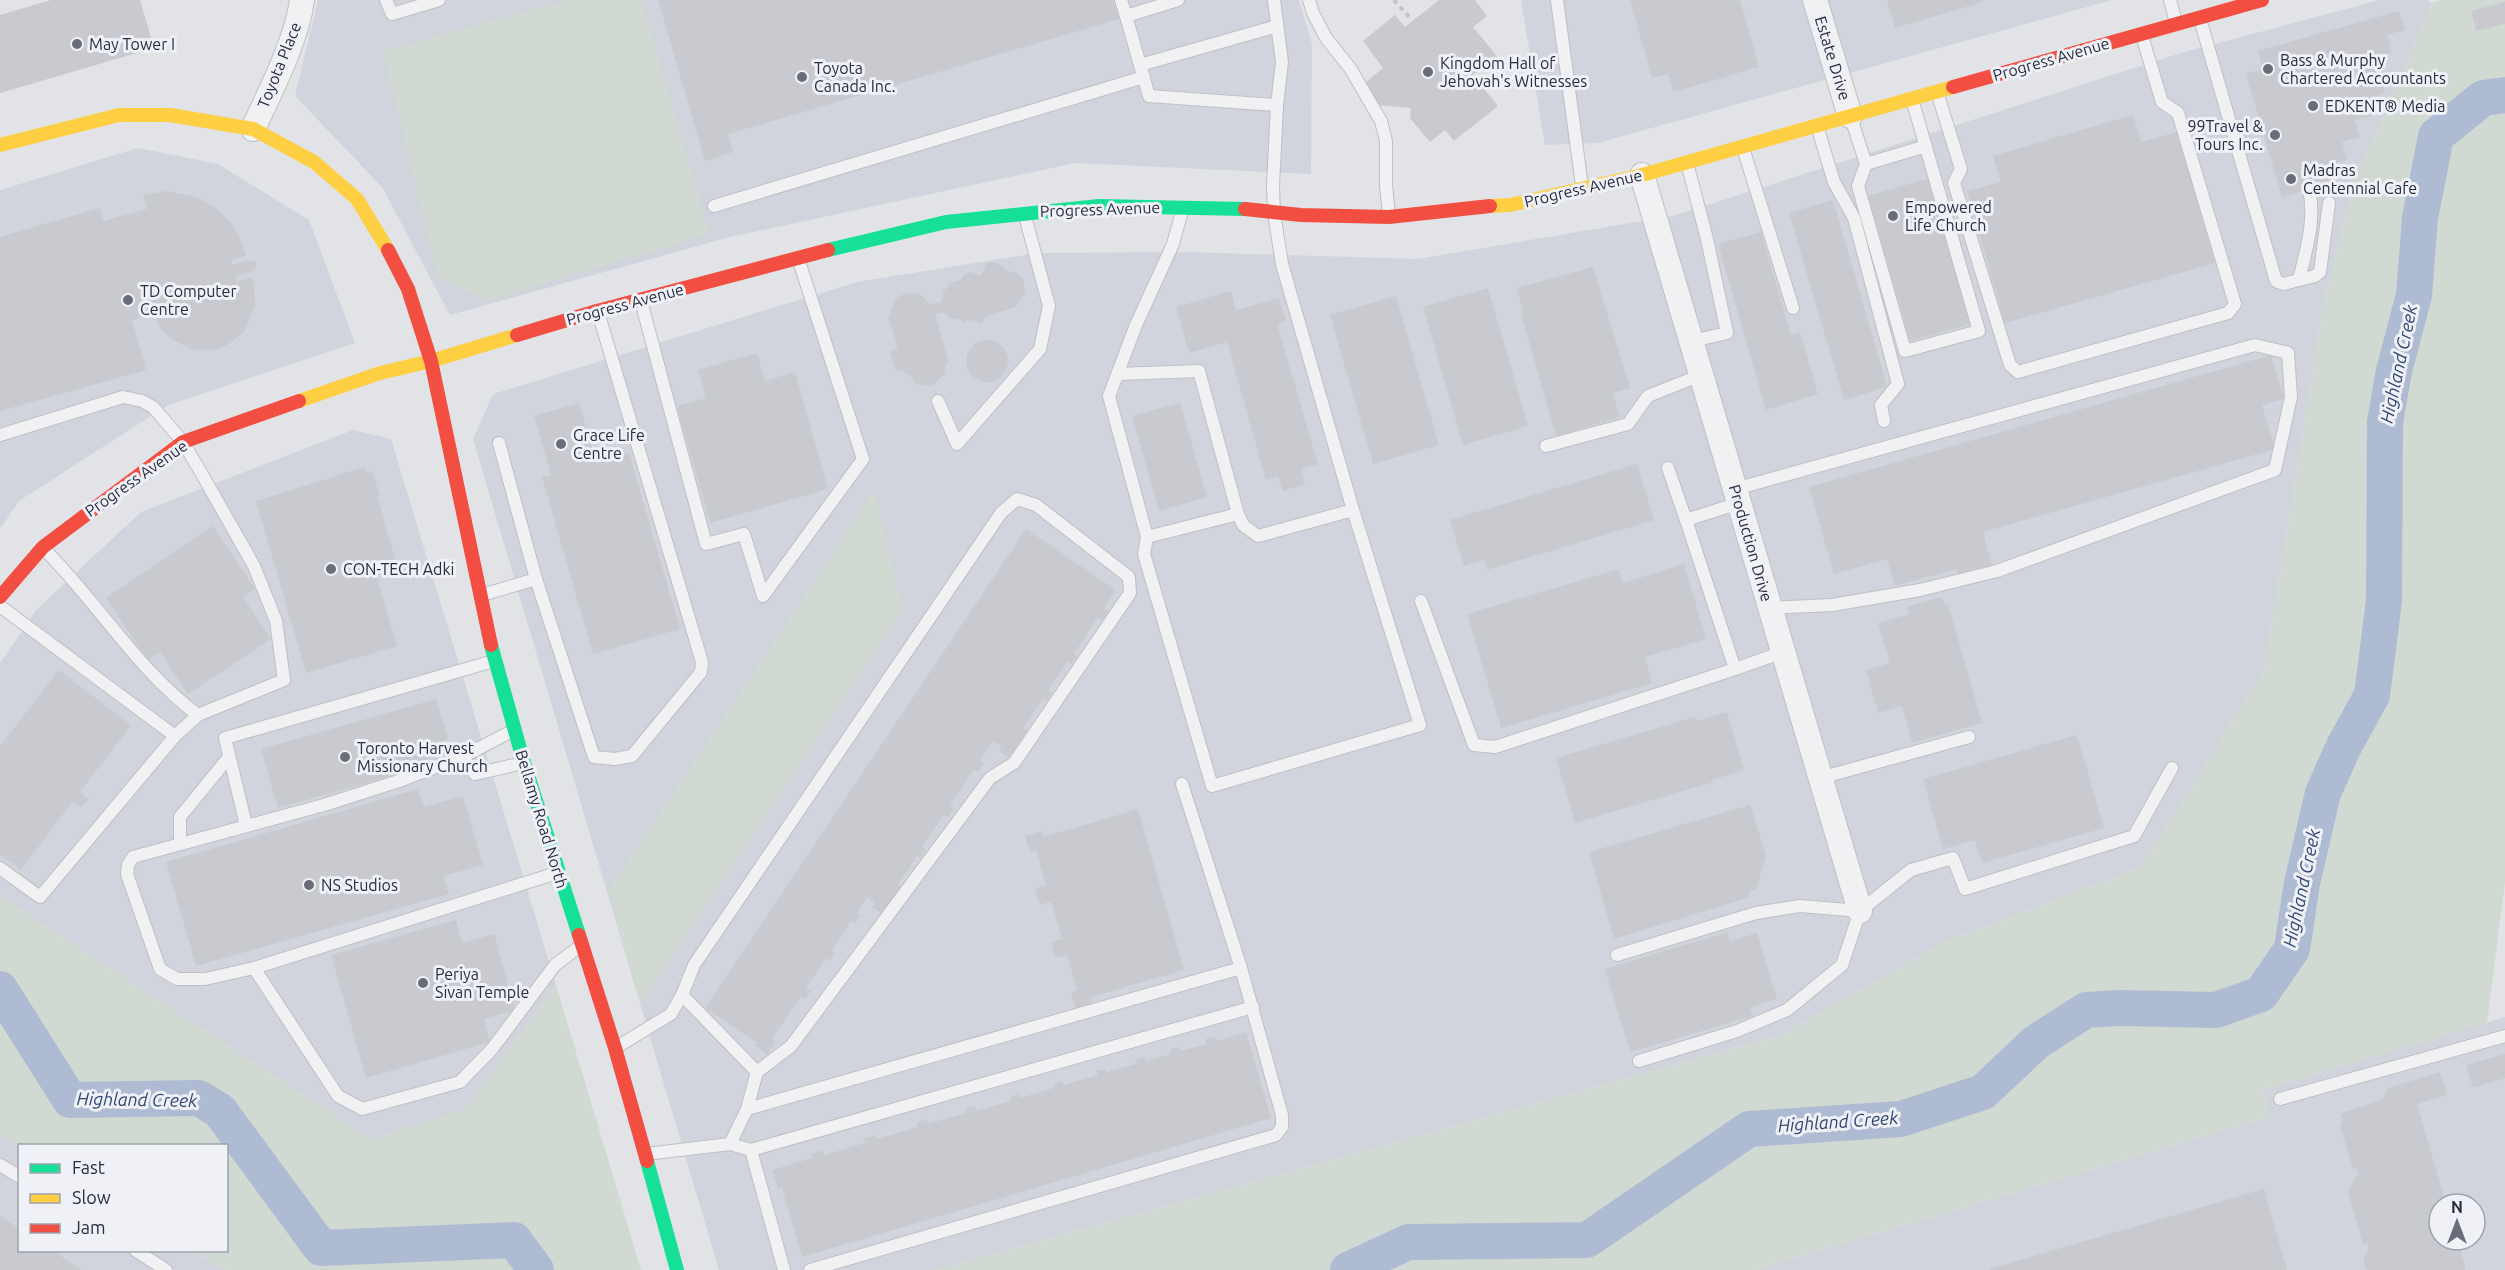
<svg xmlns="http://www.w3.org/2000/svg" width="2505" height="1270" font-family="Ubuntu,sans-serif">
<rect width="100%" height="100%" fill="#e1e3e7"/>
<g fill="#d1d4dc" fill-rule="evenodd">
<polygon points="318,0 1299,0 1312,44 1311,174 1075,163 730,237 450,315 382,187 295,96"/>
<polygon points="1521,0 2112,0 1598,143 1545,145"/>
<polygon points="2380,0 2427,0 2432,3 2354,183 2324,301 2264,670 2141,867 1944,942 1781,1035 934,1270 719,1270 473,439 493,394 857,282 1037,253 1184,252 1417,259 1673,216 2181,53"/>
<polygon points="138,148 218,164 309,220 355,343 168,405 19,501 0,529 0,190"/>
<polygon points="353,430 391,439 556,985 466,1109 371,1139 0,896 0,663 37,609 141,512"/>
<path d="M2505,1017V1270H1754L2270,1117L2263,1090ZM2439,1204H2475V1240H2439Z"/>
<polygon points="0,1135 19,1147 20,1250 192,1251 225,1270 0,1270"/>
</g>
<g fill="#d0dad2">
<polygon points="567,0 641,0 710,234 488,300 438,279 383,51"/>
<polygon points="2440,0 2505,0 2505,882 2487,1023 2263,1090 2270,1117 1754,1270 934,1270 1781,1035 1944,942 2141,867 2264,670 2324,301 2354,183 2432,3"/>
<polygon points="874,490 903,609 640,1003 608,890"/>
<polygon points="0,896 371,1139 466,1108 556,985 641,1270 225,1270 192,1251 226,1250 226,1146 19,1147 0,1135"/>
</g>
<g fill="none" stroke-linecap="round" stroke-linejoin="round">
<g stroke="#afbbd2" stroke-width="36">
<polyline points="0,989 70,1100 199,1098 220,1111 321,1248 514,1240 536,1270"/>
<polyline points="1348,1270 1408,1242 1587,1240 1749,1129 1901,1119 1983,1092 2035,1043 2086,1010 2119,1008 2216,1010 2261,994 2292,949 2302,883 2323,793 2343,748 2372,695 2384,601 2385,422 2394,371 2414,295 2420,218 2436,136 2483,98 2505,95"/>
</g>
</g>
<g fill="#c8cacf">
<polygon points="51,0 140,0 154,48 0,93 0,15"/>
<polygon points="658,0 1113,0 1119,19 728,134 733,152 705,161"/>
<polygon points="1439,0 1475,0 1487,16 1473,27 1497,56 1473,75 1498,106 1454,141 1445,130 1430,142 1410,118 1411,108 1376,105 1361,86 1383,68 1363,41 1395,15 1405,27"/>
<polygon points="1630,0 1740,0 1759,67 1673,92 1668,74 1652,78"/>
<polygon points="1887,0 1982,0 1983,2 1895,28"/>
<polygon points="2505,2 2505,24 2476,31 2471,11"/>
<polygon points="2399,11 2405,30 2387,35 2392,53 2375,58 2385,93 2368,98 2373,115 2355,120 2360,137 2342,142 2347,160 2330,165 2335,182 2282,197 2246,74 2263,69 2258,51"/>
<polygon points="2133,115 2141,142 2177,132 2215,263 2005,323 1967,191 2001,182 1993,156"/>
<polygon points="1930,178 1973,323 1910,341 1868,196"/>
<polygon points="166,191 197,197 217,209 229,221 239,236 246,256 231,260 232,265 250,260 256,262 256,267 253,271 236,276 237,282 251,277 254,285 255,306 244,332 227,345 216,349 194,350 171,339 160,328 154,314 132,320 146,370 0,411 0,237 100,208 103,221 147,209 143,195"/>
<polygon points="1833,200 1887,387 1844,400 1789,213"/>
<polygon points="1761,232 1791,335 1800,332 1818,394 1766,410 1718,244"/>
<polygon points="993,262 999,263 1005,270 1017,273 1023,280 1025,293 1016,307 989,315 981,323 972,320 962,323 962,320 950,318 944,312 935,314 949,363 946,363 944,374 935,384 927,386 917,384 908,374 905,375 904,370 896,372 890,351 898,349 888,316 890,315 894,301 901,295 912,293 921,295 929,304 941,302 944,291 951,283 961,280 963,275 969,272 981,275 986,264"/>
<polygon points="1593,267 1630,388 1613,393 1620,417 1556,436 1521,314 1523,313 1517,288"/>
<polygon points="1488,288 1528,426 1463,445 1423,307"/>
<polygon points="1231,291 1236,310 1279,298 1286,320 1279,323 1278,327 1318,464 1301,469 1305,484 1283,491 1278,476 1266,480 1227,342 1189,353 1176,307"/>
<polygon points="1396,296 1439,445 1373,464 1330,315"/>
<circle cx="987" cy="361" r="21"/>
<polygon points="757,353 765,381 795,372 828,489 710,523 677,406 706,398 698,370"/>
<polygon points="2271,355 2284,399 2262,405 2275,449 1983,532 1992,566 1958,576 1956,569 1895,586 1887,559 1834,574 1809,487"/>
<polygon points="579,403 597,463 629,453 680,629 593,654 542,477 551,475 534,416"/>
<polygon points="1180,403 1207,497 1159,511 1132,416"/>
<polygon points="1637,464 1654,520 1487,570 1484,560 1464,566 1450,520"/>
<polygon points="365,467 366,473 372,471 380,496 377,496 397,566 375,572 397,646 306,673 256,501"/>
<polygon points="213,526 255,589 243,597 271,639 188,694 160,652 148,661 106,598"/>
<polygon points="1026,529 1116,590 1104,608 1108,611 1102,620 1098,617 1074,654 1077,656 1072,664 1068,661 1048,691 1052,693 1046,701 1043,699 1023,728 1027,731 1009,758 999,751 1002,747 993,741 980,760 984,763 978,772 974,770 950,805 954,808 948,817 944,815 922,847 926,850 920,858 917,856 898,885 901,887 883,914 872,907 875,903 867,897 857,913 860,915 855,923 851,921 832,950 835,953 830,961 826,958 806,988 811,991 805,999 801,996 772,1039 775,1042 767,1055 755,1046 757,1043 705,1008"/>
<polygon points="1684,564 1706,639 1645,657 1652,683 1501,728 1467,614 1619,569 1623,583"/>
<polygon points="1942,597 1944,605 1948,604 1982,723 1912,743 1902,706 1878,713 1866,670 1890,663 1878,623 1909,614 1907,607"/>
<polygon points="59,670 131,725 80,792 89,799 81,808 72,802 21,870 0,854 0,746"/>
<polygon points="436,699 448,739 424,746 429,765 278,808 261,749"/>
<polygon points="1727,712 1744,770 1712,780 1713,782 1575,823 1556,758 1695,717 1696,721"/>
<polygon points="2077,735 2104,828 1982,863 1975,840 1943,849 1923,779"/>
<polygon points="418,789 424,807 463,796 483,865 443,876 449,894 196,966 166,862"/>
<polygon points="1750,805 1766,856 1756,889 1748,892 1750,897 1614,939 1589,852"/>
<polygon points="1138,809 1184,970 1091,997 1092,1003 1076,1008 1071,992 1077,990 1067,955 1055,958 1051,942 1062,939 1051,901 1040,905 1035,889 1046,885 1036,850 1030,852 1025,836 1042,831 1044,837"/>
<polygon points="456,920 462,943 494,934 515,1010 484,1019 490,1042 366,1078 331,955"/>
<polygon points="1727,932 1730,941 1757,933 1777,999 1750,1007 1753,1016 1630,1052 1605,969"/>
<polygon points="1246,1032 1271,1118 802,1257 782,1188 778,1189 772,1170 812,1158 811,1154 822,1150 824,1155 865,1143 864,1138 875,1135 877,1139 918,1127 916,1123 927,1119 928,1124 966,1113 965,1109 975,1106 976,1111 1011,1101 1010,1097 1019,1094 1020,1098 1054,1088 1053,1084 1062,1081 1064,1085 1098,1075 1096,1071 1106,1069 1107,1072 1136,1064 1135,1060 1145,1057 1146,1061 1171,1054 1170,1049 1179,1047 1181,1051 1206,1044 1205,1039 1215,1037 1216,1041"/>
<polygon points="2505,1054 2505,1078 2473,1088 2466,1065"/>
<polygon points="2440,1072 2447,1095 2417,1104 2446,1204 2439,1204 2439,1240 2457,1240 2466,1270 2367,1270 2363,1259 2369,1248 2367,1243 2363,1244 2348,1192 2358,1174 2356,1168 2353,1169 2340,1125 2343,1120 2341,1115 2344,1112 2382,1100 2388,1088"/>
<polygon points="2264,1189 2287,1270 1989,1270 1989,1269"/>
<polygon points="0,1216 20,1229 20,1250 52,1250 81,1270 0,1270"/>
</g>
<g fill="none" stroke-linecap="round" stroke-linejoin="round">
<defs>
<g id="lane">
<polyline points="386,0 392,14 439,0"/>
<polyline points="1121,0 1126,16"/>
<polyline points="1309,0 1313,13 1326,38 1350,68 1381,121 1386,141 1386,185 1389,215"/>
<polyline points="1557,0 1582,186"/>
<polyline points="2170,0 2176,23"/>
<path d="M2200,19L2276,281L2283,284L2299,280C2306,250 2316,220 2309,189"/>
<polyline points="1140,65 1126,16 1178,0"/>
<polyline points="1937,92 1961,169 1954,183 2010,365 2018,372 2228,313 2235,304 2178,113 2162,102 2142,36"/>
<polyline points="1277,105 1149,96 1140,65 1277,26"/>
<polyline points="1851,118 1866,164 1858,186 1905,351 1979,331 1912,99"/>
<polyline points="1817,126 1834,182 1854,218 1898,384 1881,405 1884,421"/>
<polyline points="1743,148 1793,308"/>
<polyline points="1687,163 1707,239 1727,333 1692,341"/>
<polyline points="1866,164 1926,146"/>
<polyline points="714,206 1144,77"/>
<polyline points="2299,280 2315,276 2320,272 2329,203"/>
<polyline points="641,301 706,544 744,534 763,596 863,459 798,258"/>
<polyline points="1118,374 1199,371 1238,514 1147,537 1109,396 1136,325 1173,244 1182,211"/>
<polyline points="938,401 957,444 1040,349 1049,306 1025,216"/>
<polyline points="0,435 123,397 142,401 153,407 183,442 203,476 254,566 276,621 284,680 198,715 175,736"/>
<polyline points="1546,446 1628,424 1648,396 1701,375"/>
<polyline points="1668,468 1686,520"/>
<polyline points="1735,489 2255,345 2288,353 2291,397 2275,470 1997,571 1920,590 1832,605 1770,608"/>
<polyline points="1238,514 1243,525 1258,536 1353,510"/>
<polyline points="1147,537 1144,554 1212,786 1420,725 1353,510 1282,264 1274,213 1273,186 1277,105 1282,62 1274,0"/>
<path d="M43,548C97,601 136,669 198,715"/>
<polyline points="536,579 594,757 615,759 632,756 701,672 702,662 598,312"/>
<polyline points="482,595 536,579 499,443"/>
<polyline points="1421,601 1474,745 1495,747 1735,669 1686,520 1739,503"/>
<polyline points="0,606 175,736 40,897 0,868"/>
<polyline points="1735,669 1783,652"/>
<polyline points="462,757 475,774 523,763"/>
<polyline points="1820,778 1969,737"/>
<polyline points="246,825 225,738 494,661"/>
<polyline points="180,843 180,817 229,757"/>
<polyline points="557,873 254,968 338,1096 362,1109 460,1082 492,1049 555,965 579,947"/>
<polyline points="1617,955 1756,913 1800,906 1860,911"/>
<polyline points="254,968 205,979 177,979 160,969 127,874 128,865 133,857 324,805 402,780 462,757 512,731"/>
<polyline points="682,995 757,1072"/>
<polyline points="617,1047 671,1014 682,995 694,965 1001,513 1017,499 1036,505 1129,577 1130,593 1014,763 990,778 791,1046 757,1072 747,1109 730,1144"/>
<polyline points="1639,1061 1737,1031 1787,1010 1842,965 1860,911 1911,870 1953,858 1965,889 2134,836 2172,768"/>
<polyline points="2280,1099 2505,1036"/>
<polyline points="747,1109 1241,968"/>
<polyline points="751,1150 1253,1007"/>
<polyline points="646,1154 730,1144 751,1150 784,1270"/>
<polyline points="0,1165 20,1177"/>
<polyline points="135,1250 166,1270"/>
<polyline points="810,1270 1276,1135 1282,1127 1282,1115 1241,968 1182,784"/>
</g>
<g id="street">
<polyline points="1815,0 1850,116"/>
<path d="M253,129C270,92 297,40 302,0"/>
<polyline points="1642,175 1860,911"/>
</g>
</defs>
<use href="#lane" stroke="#bec0c4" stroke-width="14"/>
<use href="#street" stroke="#bec0c4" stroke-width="26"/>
<polyline stroke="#c3c4ca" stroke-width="4" stroke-dasharray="4.5 4.5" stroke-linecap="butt" points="1394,0 1410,18"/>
<use href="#lane" stroke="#f1f1f3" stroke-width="12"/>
<use href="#street" stroke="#f1f1f3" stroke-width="24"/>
<g stroke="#16e098" stroke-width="14">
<polyline points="828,250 946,222 1099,206 1245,209"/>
<polyline points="491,645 524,763 579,935"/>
<polyline points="647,1161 677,1270"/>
</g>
<g stroke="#ffcf43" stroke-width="14">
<polyline points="0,145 119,115 170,115 253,129 314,162 357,199 388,250"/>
<polyline points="1490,206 1510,205 1642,175 1953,87"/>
<polyline points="299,401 380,373 431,361 517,335"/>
</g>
<g stroke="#f24e42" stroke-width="14">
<polyline points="1953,87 2262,0"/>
<polyline points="1245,209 1301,215 1389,217 1490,206"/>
<polyline points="388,250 408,289 431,361 491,645"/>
<polyline points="517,335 597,311 828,250"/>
<polyline points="0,597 43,547 183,442 299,401"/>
<polyline points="579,935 615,1048 647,1161"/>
</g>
</g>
<g fill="#696d7a" stroke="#eff1f6" stroke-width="2">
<circle cx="77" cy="44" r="6"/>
<circle cx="2268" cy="69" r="6"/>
<circle cx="1428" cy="72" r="6"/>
<circle cx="802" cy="77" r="6"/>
<circle cx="2313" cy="106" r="6"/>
<circle cx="2275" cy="135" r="6"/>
<circle cx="2291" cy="179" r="6"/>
<circle cx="1893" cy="216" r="6"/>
<circle cx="128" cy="300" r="6"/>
<circle cx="561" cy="444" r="6"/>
<circle cx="331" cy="569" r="6"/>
<circle cx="345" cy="757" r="6"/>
<circle cx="309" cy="885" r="6"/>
<circle cx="423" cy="983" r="6"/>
</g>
<g text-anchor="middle" stroke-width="6" stroke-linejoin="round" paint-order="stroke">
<g font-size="16" fill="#282d40" stroke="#eff1f6" text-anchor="start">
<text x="89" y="50">May Tower I</text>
<text x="2280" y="66">Bass &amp; Murphy<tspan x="2280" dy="18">Chartered Accountants</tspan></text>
<text x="1440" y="69">Kingdom Hall of<tspan x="1440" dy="18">Jehovah's Witnesses</tspan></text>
<text x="814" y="74">Toyota<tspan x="814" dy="18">Canada Inc.</tspan></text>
<text x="2325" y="112">EDKENT® Media</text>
<text x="2263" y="132" text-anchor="end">99Travel &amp;<tspan x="2263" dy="18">Tours Inc.</tspan></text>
<text x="2303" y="176">Madras<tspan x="2303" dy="18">Centennial Cafe</tspan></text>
<text x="1905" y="213">Empowered<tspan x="1905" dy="18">Life Church</tspan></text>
<text x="140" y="297">TD Computer<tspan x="140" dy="18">Centre</tspan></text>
<text x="573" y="441">Grace Life<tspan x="573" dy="18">Centre</tspan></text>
<text x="343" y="575">CON-TECH Adki</text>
<text x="357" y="754">Toronto Harvest<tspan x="357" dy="18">Missionary Church</tspan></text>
<text x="321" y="891">NS Studios</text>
<text x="435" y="980">Periya<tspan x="435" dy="18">Sivan Temple</tspan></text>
</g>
<g font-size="16" fill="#282d40" stroke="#eff1f6">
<text transform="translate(1833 58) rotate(73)" y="6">Estate Drive</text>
<text transform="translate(2051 59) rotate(-16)" y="6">Progress Avenue</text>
<text transform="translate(279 65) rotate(-68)" y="6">Toyota Place</text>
<text transform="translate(1583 188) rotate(-13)" y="6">Progress Avenue</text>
<text transform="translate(1100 209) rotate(-2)" y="6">Progress Avenue</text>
<text transform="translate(625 304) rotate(-15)" y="6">Progress Avenue</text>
<text transform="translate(136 478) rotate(-35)" y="6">Progress Avenue</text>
<text transform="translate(1751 543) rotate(74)" y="6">Production Drive</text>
<text transform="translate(542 819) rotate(73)" y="6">Bellamy Road North</text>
</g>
<g font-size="18" font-style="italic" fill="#314675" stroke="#eff1f6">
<text transform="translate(2399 364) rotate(-78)" y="6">Highland Creek</text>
<text transform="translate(2302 888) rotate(-78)" y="6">Highland Creek</text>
<text transform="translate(137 1100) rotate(1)" y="6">Highland Creek</text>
<text transform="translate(1838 1122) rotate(-4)" y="6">Highland Creek</text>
</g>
</g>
<rect x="18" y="1144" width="210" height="108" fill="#eff1f6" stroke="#9fa3ad" stroke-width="1.5"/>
<rect x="30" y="1164" width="30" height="9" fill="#16e098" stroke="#9fa3ad" stroke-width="1.5"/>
<text x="72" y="1174" font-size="18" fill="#282d40">Fast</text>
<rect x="30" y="1194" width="30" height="9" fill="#ffcf43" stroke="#9fa3ad" stroke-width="1.5"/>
<text x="72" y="1204" font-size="18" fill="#282d40">Slow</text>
<rect x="30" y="1224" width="30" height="9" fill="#f24e42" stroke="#9fa3ad" stroke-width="1.5"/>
<text x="72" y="1234" font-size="18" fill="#282d40">Jam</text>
<g transform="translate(2457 1222)"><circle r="28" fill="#eff1f6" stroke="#9fa3ad" stroke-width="1.5"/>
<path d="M0-4.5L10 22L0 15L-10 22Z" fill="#696d7a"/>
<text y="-9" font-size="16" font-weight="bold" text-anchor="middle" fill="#282d40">N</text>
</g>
</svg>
